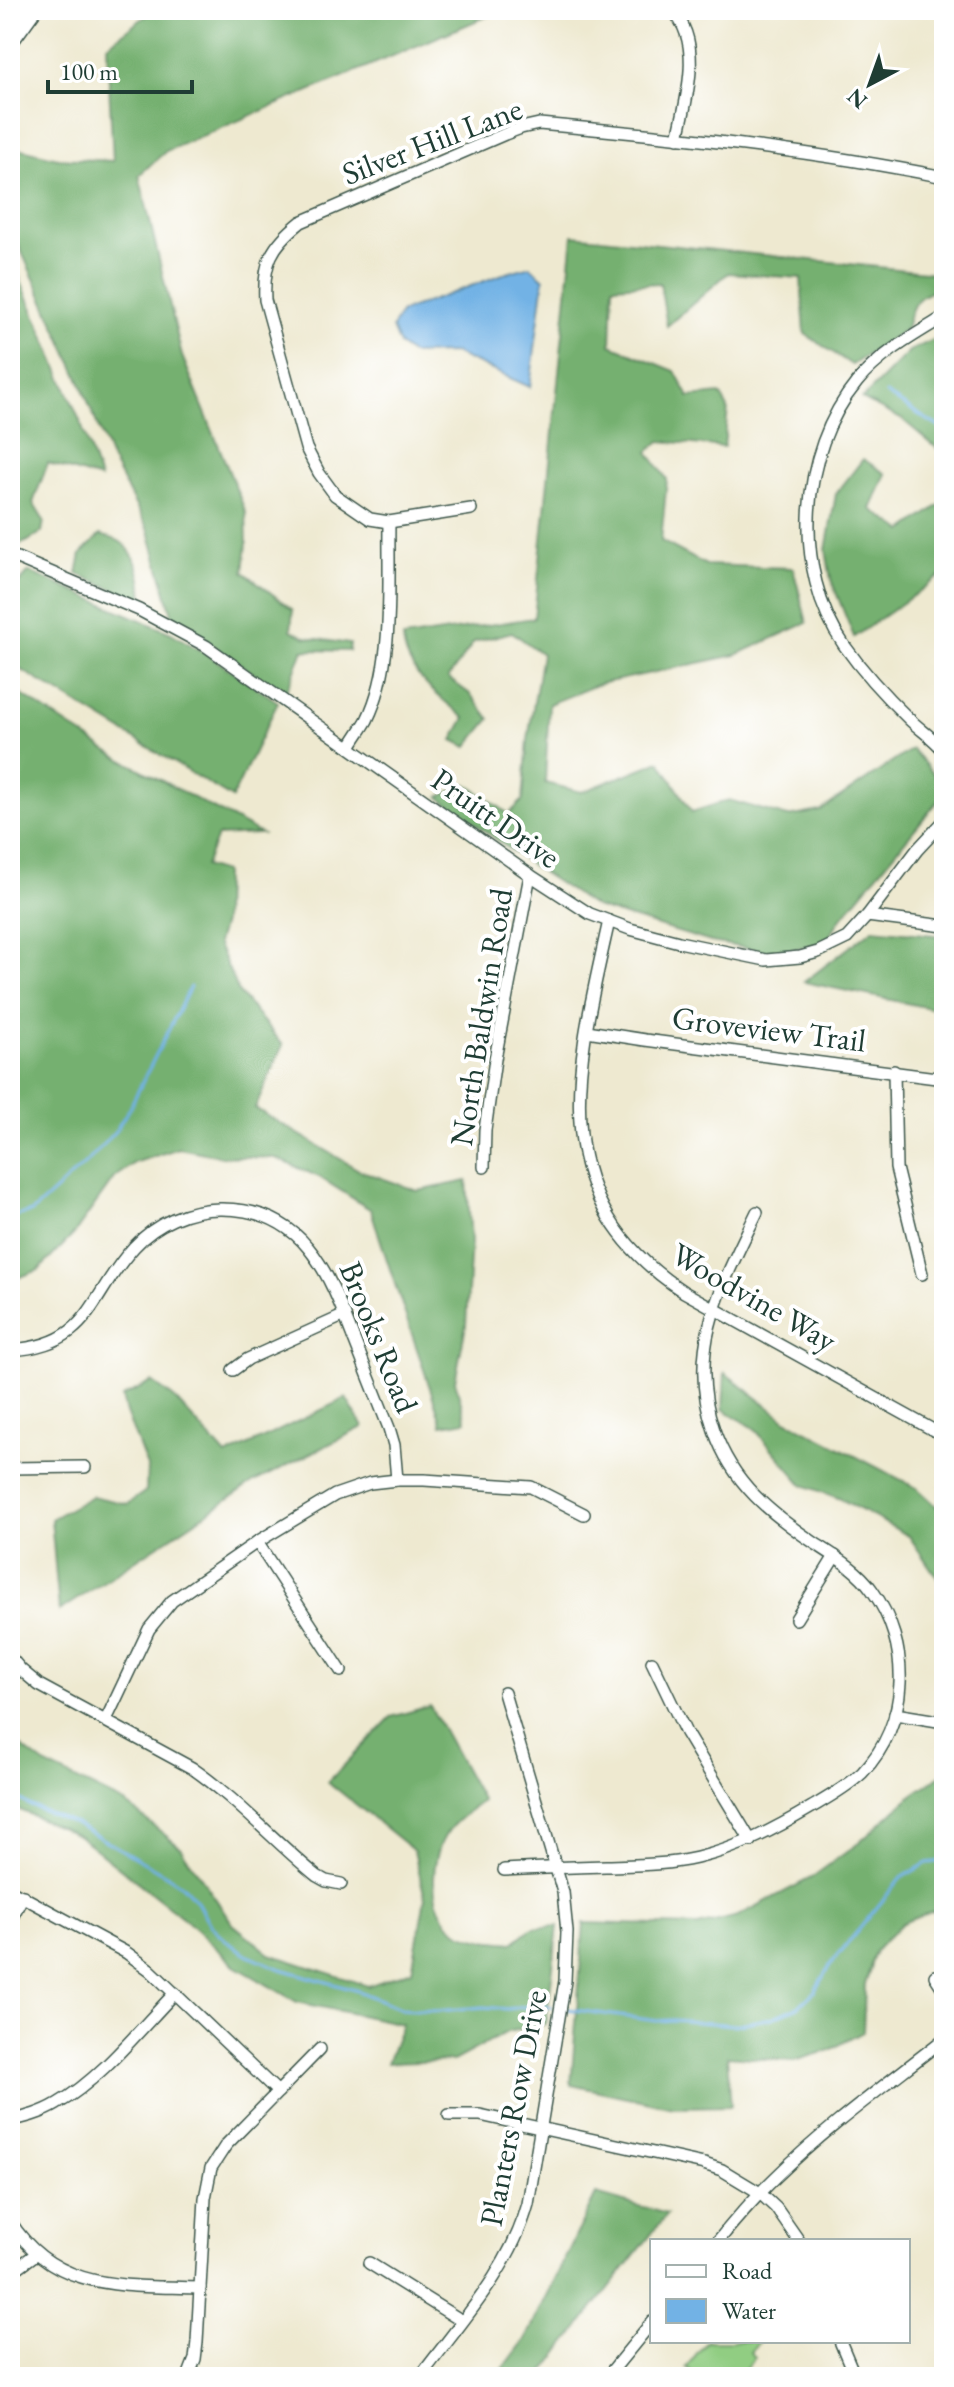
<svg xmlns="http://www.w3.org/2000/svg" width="954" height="2387" font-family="'EB Garamond',serif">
<rect width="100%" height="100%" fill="#fff"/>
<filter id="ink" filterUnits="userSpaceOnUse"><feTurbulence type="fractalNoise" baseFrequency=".0125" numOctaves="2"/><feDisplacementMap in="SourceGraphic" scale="16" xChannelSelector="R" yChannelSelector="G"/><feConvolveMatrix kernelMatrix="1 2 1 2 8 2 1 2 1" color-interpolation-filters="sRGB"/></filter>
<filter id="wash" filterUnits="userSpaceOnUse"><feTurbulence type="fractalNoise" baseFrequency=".006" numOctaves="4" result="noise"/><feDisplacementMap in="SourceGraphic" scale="32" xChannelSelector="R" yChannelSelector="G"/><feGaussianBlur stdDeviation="1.8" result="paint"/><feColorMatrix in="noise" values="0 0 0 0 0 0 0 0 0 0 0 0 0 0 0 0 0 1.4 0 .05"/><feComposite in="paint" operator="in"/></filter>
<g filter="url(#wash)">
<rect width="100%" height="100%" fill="#eee9d0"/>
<polygon fill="#91cd82" stroke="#58855b" stroke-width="2" points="707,2341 760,2341 750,2352 755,2357 739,2377 698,2377 686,2367"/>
<g fill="#74b070" stroke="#4a7652" stroke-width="2">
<polygon points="154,10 502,10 166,151 139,175 182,356 246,513 247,543 244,572 293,610 291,630 305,637 350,644 349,651 303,650 285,695 173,618 149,531 111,459 77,374 10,226 10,146 58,158 113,161 107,45"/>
<path d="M573,235L944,274V287C916,295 912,302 906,329L852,365L805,334L801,278L728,273L667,326L660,283L613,286L611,345L675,371L689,397L720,394L728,408L724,447L660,441L648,452L667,479L661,541L706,565L793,568L807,623L736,655L599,684L549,704L545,783L582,792L660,761L692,812L729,800L788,817L820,811L912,749L944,786V794L841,918L825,943L774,953L711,942L595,907L531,865L439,797L467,784L509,814L523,800L528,739L542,654L512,632L474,642L448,678L470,694L490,719L467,747L453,740L465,718C440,697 405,674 403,638L534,618Z"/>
<polygon points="10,255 80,421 100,479 48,463 33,503 44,521 42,532 28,541 10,549"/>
<polygon points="944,335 944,454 903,420 862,399 909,351"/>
<polygon points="863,459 886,474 871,509 903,531 944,502 944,574 854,637 831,580 826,550 836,494"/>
<path d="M100,535C106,537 113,538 119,541C137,551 144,582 142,601L77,574L81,554Z"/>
<polygon points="29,572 171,633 211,657 278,702 232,798 10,663 10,593"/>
<path d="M10,687L110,753L261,834L217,836L205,866L224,872L223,922L217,943L239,993L283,1045L255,1108L359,1170L418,1191L467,1181L471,1241L466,1325L455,1381L466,1421L442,1425C419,1352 393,1282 371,1210L319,1177L276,1158L220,1156L179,1148L134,1163L114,1178L74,1234L39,1270L10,1281Z"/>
<polygon points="873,929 944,936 944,1011 804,982"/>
<polygon points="725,1373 786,1420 917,1488 944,1513 944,1588 909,1536 841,1499 803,1485 754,1428 723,1409"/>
<polygon points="152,1382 173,1397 226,1456 346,1398 363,1427 254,1482 59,1611 51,1519 92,1496 127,1504 146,1491 147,1467 126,1413 122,1397"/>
<path d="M430,1706L482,1801C471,1810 457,1819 449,1830C428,1857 427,1913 459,1932C474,1941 496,1941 513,1943L532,1928L558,1926L546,2024L507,2032L453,2061L387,2063L402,2024L297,2002L235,1966L187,1921L78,1835L10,1806V1738L44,1764L125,1803L180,1847L233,1924L270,1954L368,1986L412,1970L425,1898L414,1851L328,1782L391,1717Z"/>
<polygon points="941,1775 944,1775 944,1907 902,1923 875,1951 865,1985 863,2032 830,2050 794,2061 727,2056 731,2106 673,2107 571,2085 584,1923 698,1926 738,1916 811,1878 860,1842 912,1795"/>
<polygon points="596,2194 667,2214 540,2377 497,2377 527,2337"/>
</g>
<polygon fill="#72b2e5" stroke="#48788c" stroke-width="2" points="530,266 544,279 530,387 454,353 411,354 399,345 392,328 401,312 503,274"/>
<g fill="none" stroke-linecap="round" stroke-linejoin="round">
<g stroke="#72b2e5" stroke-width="3">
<polyline points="886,394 944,430"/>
<polyline points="10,1217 32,1212 91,1158 116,1130 130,1107 190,987"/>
<polyline points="10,1794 31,1806 74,1823 166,1875 183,1886 196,1900 210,1925 229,1943 249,1955 278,1968 358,1991 402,2009 437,2011 484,2007 507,2009 540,2005 552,2007"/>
<polyline points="568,2009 657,2021 673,2020 734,2025 772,2018 798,2007 814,1992 830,1965 901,1878 927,1863 944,1861"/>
</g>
</g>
</g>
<g filter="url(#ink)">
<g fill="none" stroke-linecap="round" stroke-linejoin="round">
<defs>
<g id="minor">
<path d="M672,10C704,43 686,99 678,138"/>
<path d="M944,317C913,336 880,354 857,382C799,452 792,571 844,645C863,672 885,696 908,718C920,730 934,738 944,751"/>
<path d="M471,509L389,522L370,519L335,495L319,473L306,448L265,300C263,263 271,246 301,222L505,134L521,128L539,124C674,136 811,150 944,177"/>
<polyline points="10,555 139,610 206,646 530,875 590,914 630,929 679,942 766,960 800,957 818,952 847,938 867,916 917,850 944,821"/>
<path d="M350,747C355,738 362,729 367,720C395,664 388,583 389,522"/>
<polyline points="867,916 944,926"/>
<path d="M609,921C577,1064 539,1197 684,1292L944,1436"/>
<polyline points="587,1031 645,1040 944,1079"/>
<polyline points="894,1071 896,1168 922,1274"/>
<polyline points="484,1167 485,1130 495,1059 530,875"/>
<path d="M10,1350C93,1345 88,1297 134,1247C156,1223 188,1209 220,1209C304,1208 328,1272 353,1337C365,1367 377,1398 389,1428L394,1445L397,1480"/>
<polyline points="233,1370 248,1359 345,1315"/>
<polyline points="10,1468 85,1467"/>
<polyline points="257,1542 341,1671"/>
<polyline points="796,1619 835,1556"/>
<path d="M10,1657L21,1670L39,1685L192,1768C238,1800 274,1841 317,1876L326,1881L341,1884"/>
<polyline points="652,1662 686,1733 751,1841"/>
<polyline points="895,1714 944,1722"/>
<polyline points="106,1720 149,1629 172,1601 257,1542 335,1495 370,1483 397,1480 424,1480 531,1487 584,1514"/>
<path d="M504,1870C538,1868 572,1867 606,1866C636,1865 667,1865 697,1858C739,1848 775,1829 812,1807C829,1797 847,1787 862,1773C910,1723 912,1645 872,1590C858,1570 836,1557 816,1544C771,1514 732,1483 714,1430C685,1349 723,1283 757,1212"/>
<polyline points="10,1890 127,1953 150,1970 278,2092"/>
<polyline points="10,1921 23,1896"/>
<polyline points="935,1976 944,1990"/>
<polyline points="449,2115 480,2115 704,2164 722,2170 760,2193 776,2208 799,2241"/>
<path d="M10,2121C26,2117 42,2113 57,2104C101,2079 139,2030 175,1993"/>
<path d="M10,2221C55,2293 125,2285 200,2288"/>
<path d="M718,2241C736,2219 755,2197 776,2177C828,2126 887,2084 944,2039"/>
<polyline points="369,2263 462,2321"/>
<polyline points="10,2273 36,2254"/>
<polyline points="840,2341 855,2377"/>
<polyline points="188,2377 195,2359 197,2342 205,2198 211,2168 226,2145 320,2049"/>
<path d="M420,2377C460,2323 510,2270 528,2204L565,1981L567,1932L563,1892L504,1693"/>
<polyline points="607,2377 652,2322"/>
</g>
<polyline id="tertiary" points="10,43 34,10"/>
</defs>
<use href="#minor" stroke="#3e574b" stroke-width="14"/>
<use href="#tertiary" stroke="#3e574b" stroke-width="17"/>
<use href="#minor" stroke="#fff" stroke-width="11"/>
<use href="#tertiary" stroke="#fff" stroke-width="14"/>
</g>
</g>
<g text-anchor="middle" stroke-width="8" stroke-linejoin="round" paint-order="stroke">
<g font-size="32" fill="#1f3d34" stroke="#fff">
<text transform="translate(432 141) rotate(-21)" y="11">Silver Hill Lane</text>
<text transform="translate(496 818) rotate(35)" y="11">Pruitt Drive</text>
<text transform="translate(481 1017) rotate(-81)" y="11">North Baldwin Road</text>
<text transform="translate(769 1029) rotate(7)" y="11">Groveview Trail</text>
<text transform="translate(754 1297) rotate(30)" y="11">Woodvine Way</text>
<text transform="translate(379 1337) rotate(68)" y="11">Brooks Road</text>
<text transform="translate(513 2108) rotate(-79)" y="11">Planters Row Drive</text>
</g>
</g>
<rect width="954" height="2387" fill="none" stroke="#fff" stroke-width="40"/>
<rect x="650" y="2239" width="260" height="104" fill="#ffffff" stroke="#a5b1ae" stroke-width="2"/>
<rect x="666" y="2265" width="40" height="12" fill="#ffffff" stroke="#a5b1ae" stroke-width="2"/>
<text x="722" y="2279" font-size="24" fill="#1f3d34">Road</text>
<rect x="666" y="2299" width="40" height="24" fill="#72b2e5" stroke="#a5b1ae" stroke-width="2"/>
<text x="722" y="2319" font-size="24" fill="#1f3d34">Water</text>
<g transform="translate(870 84) rotate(221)" stroke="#ffffff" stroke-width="6" paint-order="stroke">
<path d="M0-6L14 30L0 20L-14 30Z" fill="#1f3d34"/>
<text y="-12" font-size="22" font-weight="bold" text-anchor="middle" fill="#1f3d34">N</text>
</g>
<path d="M48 80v12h144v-12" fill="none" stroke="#1f3d34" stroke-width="4"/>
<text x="60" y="80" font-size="24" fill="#1f3d34" stroke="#ffffff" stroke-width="6" paint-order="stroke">100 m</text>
</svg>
